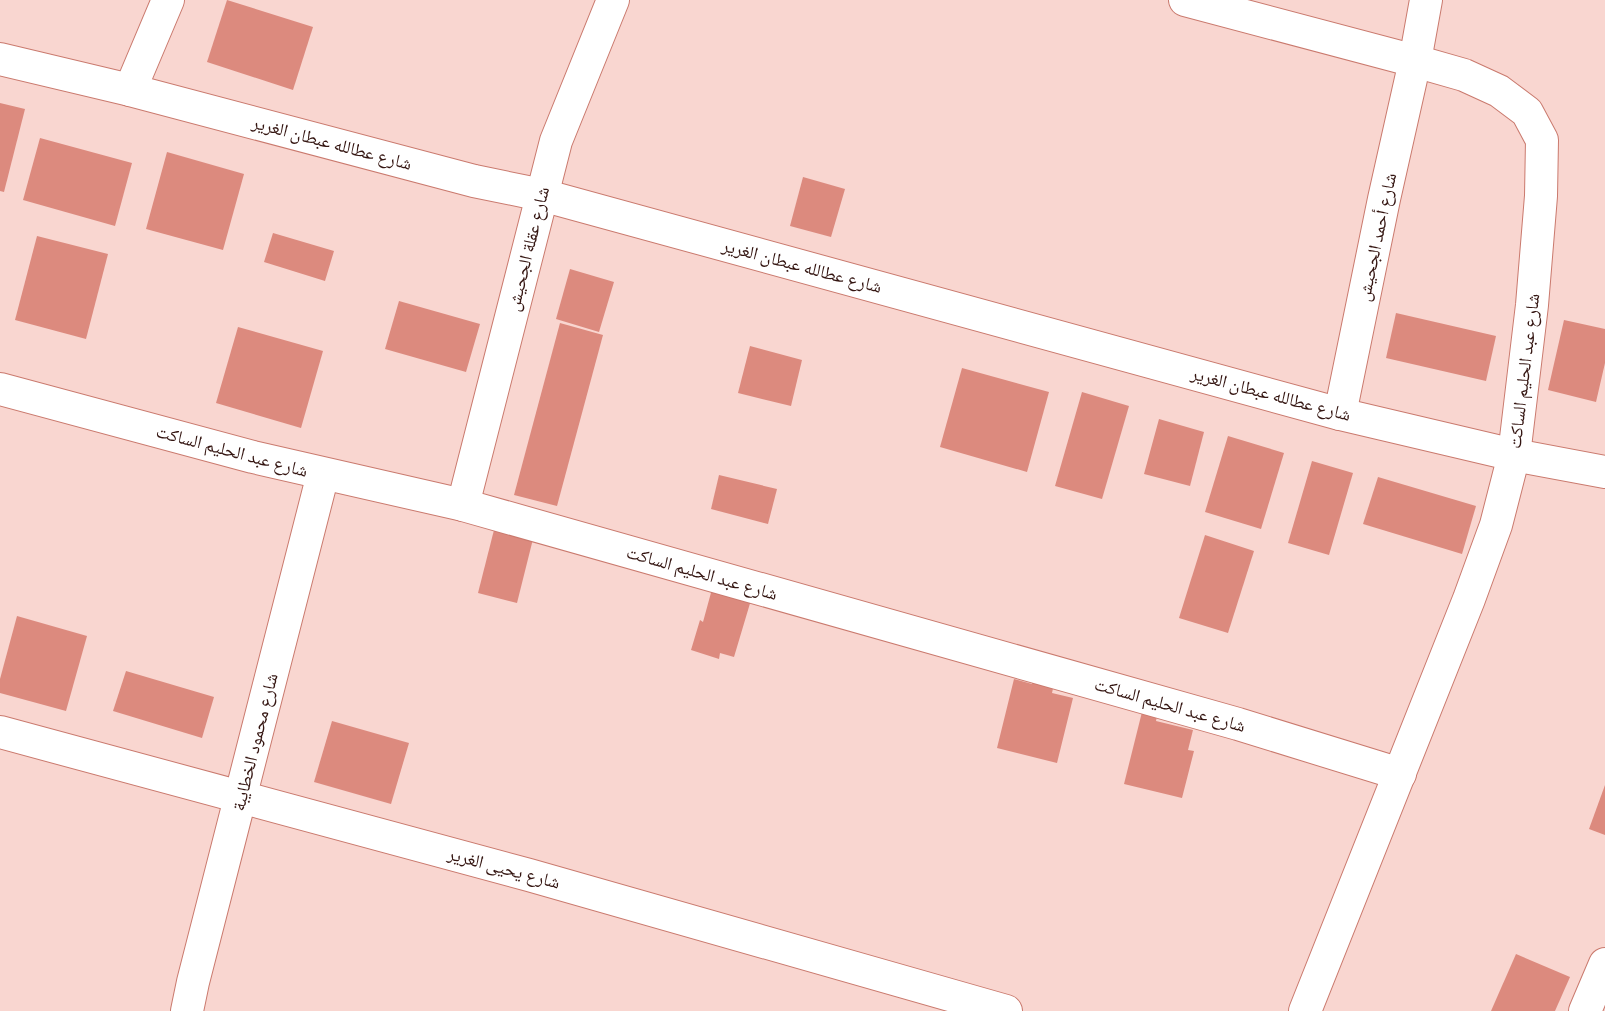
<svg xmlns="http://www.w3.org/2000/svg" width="1605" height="1011" font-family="Signika,'Noto Naskh Arabic',sans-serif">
<rect width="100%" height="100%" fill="#f9d6d0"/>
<g fill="#dc8a7e">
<polygon points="227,0 313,27 293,90 207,62"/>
<polygon points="0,103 25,109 4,192 0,191"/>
<polygon points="40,138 132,163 115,226 23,200"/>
<polygon points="167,152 244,174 223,250 146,229"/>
<polygon points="803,177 845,189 831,237 790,226"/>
<polygon points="273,233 334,251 325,281 264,262"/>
<polygon points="37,236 108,254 86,339 15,320"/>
<polygon points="570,269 614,282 599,332 556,319"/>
<polygon points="399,301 480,324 466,372 385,349"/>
<polygon points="1396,313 1496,336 1486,381 1386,358"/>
<polygon points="1564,320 1605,329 1605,363 1596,402 1548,390"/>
<polygon points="560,323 603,335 557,506 514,495"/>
<polygon points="238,327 323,351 301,428 216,403"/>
<polygon points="750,346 802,360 791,406 738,393"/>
<polygon points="962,368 1049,392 1027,472 940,447"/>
<polygon points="1082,392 1129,406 1102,499 1055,486"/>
<polygon points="1159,419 1204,432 1190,486 1144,474"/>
<polygon points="1228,436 1284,453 1261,529 1205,512"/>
<polygon points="1312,461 1353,473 1329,555 1288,543"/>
<polygon points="719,475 777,489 768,524 711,509"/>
<polygon points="1378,477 1476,506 1462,554 1363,524"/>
<polygon points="495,526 534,535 517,603 478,593"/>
<polygon points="1205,535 1254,551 1228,633 1179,618"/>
<polygon points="712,589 751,600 734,657 720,653 719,659 691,650 700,620 703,622"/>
<polygon points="17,616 87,636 66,711 0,693 0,679"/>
<polygon points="126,671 214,697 202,738 113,711"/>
<polygon points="1033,678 1054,684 1052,693 1073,698 1057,763 997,748 1014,679 1032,684"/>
<polygon points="1142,712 1157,716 1156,721 1193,730 1188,750 1194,751 1182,798 1124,784"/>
<polygon points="332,721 409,743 391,804 314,782"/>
<polygon points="1605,785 1605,835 1589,829"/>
<polygon points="1516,954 1570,977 1555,1011 1491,1011"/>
</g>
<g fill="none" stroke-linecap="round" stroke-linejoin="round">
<defs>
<g id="minor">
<polyline points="1185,0 1415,61 1464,75 1499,91 1527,112 1542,140 1541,196 1532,305 1514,455 1496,525 1469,599 1305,1011"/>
<polyline points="0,59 130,90 474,181 542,195 1340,414 1514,455 1605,472"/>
<polyline points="130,90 168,0"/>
<polyline points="0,389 253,457 463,505 1238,724 1400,774"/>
<polyline points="1340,414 1384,199 1415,61 1426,0"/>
<polyline points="463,505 556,141 613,0"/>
<polyline points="0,732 529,875 1006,1011"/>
<polyline points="187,1011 193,982 323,474"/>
<polyline points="1585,1011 1605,964"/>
</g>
</defs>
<use href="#minor" stroke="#ca7a6e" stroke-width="34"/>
<use href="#minor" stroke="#fff" stroke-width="32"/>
</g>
<g text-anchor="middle" stroke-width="5" stroke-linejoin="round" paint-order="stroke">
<g font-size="18" fill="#341511" stroke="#fff">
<text transform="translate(332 143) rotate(15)" y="6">شارع عطالله عبطان الغرير</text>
<text transform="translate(1377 237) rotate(-78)" y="6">شارع أحمد الجحيش</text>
<text transform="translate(528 249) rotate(-76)" y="6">شارع عقلة الجحيش</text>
<text transform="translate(802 266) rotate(15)" y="6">شارع عطالله عبطان الغرير</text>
<text transform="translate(1524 371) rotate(-83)" y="6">شارع عبد الحليم الساكت</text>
<text transform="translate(1271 394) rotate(15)" y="6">شارع عطالله عبطان الغرير</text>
<text transform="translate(232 451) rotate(15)" y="6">شارع عبد الحليم الساكت</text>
<text transform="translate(702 573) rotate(16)" y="6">شارع عبد الحليم الساكت</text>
<text transform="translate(1170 705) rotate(16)" y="6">شارع عبد الحليم الساكت</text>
<text transform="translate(255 742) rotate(-76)" y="6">شارع محمود الخطايبة</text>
<text transform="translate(504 868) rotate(15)" y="6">شارع يحيى الغرير</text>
</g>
</g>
</svg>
